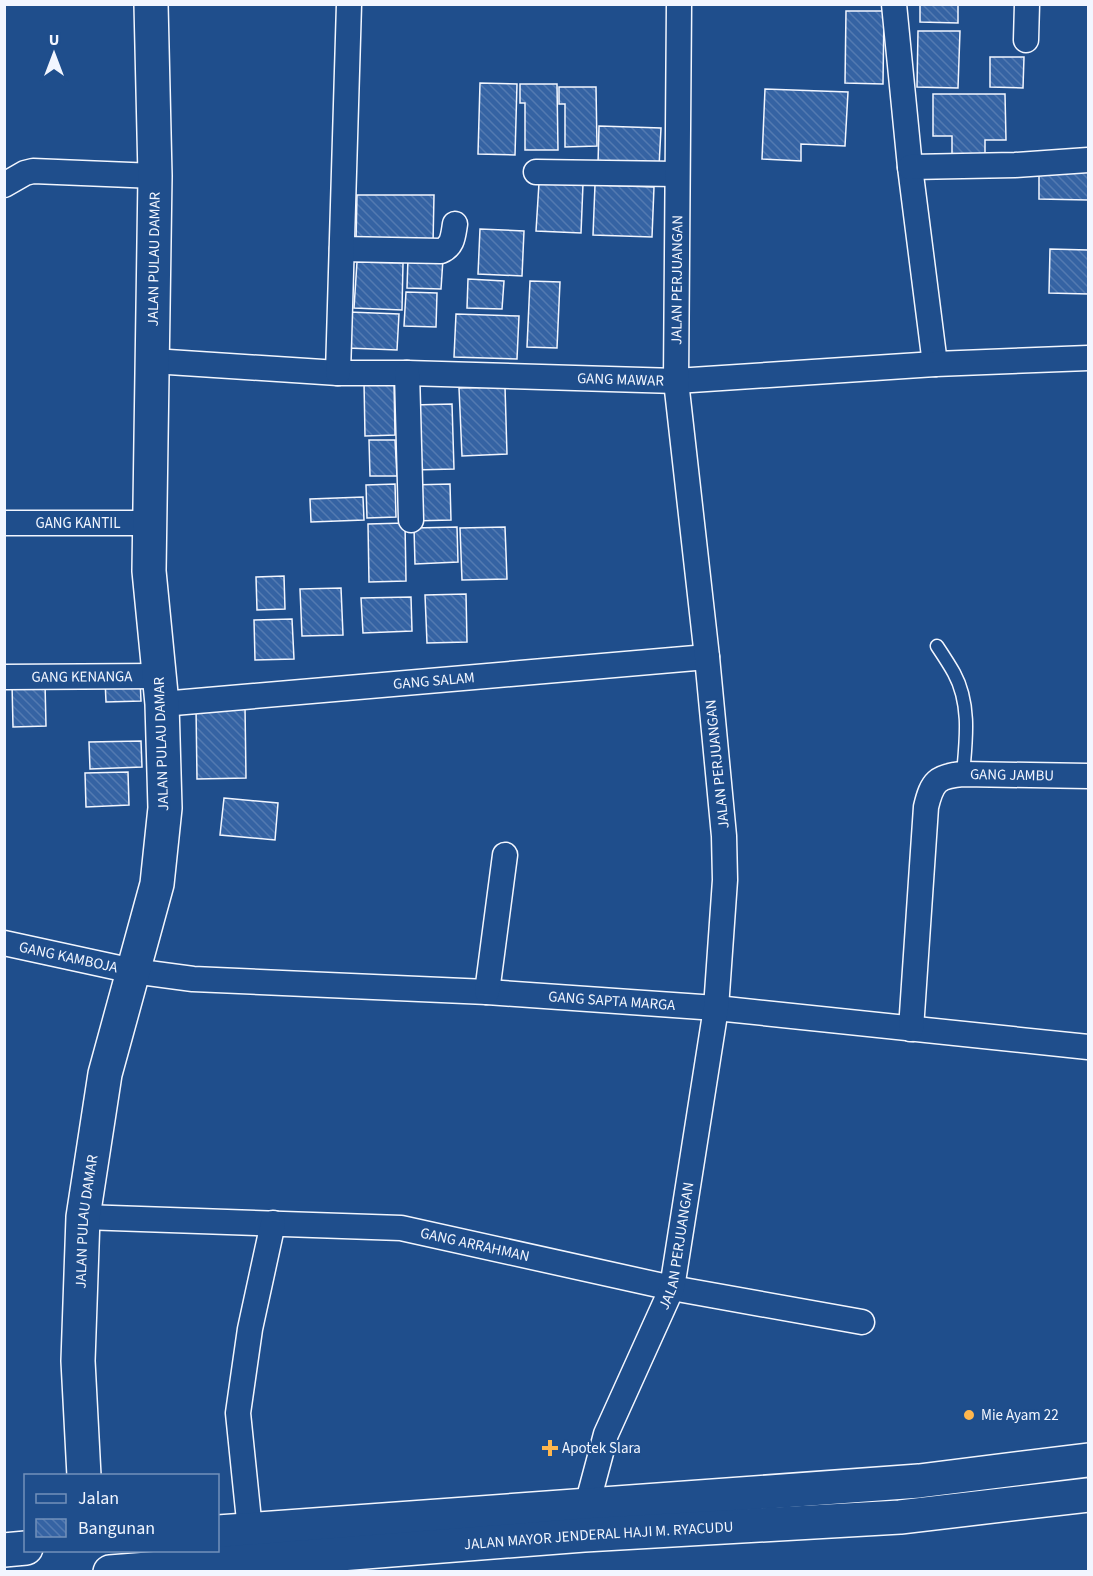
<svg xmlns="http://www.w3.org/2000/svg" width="1093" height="1576" font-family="'Source Sans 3',sans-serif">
<defs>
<pattern id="building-back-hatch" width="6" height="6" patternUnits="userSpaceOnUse" patternTransform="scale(1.5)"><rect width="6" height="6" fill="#3563a3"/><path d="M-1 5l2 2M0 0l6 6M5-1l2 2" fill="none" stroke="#537ab1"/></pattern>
</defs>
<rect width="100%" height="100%" fill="#1f4e8c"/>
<g fill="url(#building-back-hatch)" stroke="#f2f6ff" stroke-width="1.5">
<polygon points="920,4 958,4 958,23 920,22"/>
<polygon points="846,11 884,11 883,84 845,83"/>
<polygon points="918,31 960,31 958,88 917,87"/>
<polygon points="990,57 1024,57 1023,88 990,87"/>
<polygon points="480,83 517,84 515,155 478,154"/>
<polygon points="520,84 557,84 558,150 525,150 525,103 520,103"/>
<polygon points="559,87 596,87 597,146 565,147 565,104 559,104"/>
<polygon points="765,89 848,92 845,146 801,144 801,161 762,159"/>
<polygon points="933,94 1005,94 1006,140 985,140 985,155 952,155 952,136 933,136"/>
<polygon points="599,126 661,128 659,167 598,164"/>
<polygon points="1039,165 1088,166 1088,200 1039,199"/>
<polygon points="539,183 583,184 581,233 536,231"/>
<polygon points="595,185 654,187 652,237 593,235"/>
<polygon points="357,195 434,195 433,244 356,242"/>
<polygon points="480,229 524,231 522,276 478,274"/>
<polygon points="1050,249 1088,250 1088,294 1049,293"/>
<polygon points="408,258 443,259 441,289 407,288"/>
<polygon points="357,262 403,263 402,310 354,308"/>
<polygon points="468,279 504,281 502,309 467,308"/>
<polygon points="530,281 560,282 557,348 527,347"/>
<polygon points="406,292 437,293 436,327 404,326"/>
<polygon points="349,312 399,314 397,350 348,348"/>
<polygon points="456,314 519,316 517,359 454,357"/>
<polygon points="364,382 394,382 395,435 365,436"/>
<polygon points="505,387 507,454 462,456 459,388"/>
<polygon points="452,404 454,469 414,470 412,405"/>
<polygon points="369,440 395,440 397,476 370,476"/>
<polygon points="395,484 396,517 367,518 366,485"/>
<polygon points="450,484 451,520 412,521 411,485"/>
<polygon points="363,497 364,520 311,522 310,499"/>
<polygon points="405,523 406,581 369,582 368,524"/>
<polygon points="457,527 458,562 415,564 414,528"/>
<polygon points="505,527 507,579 462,580 460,528"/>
<polygon points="284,576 285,609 257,610 256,577"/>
<polygon points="341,588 343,635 302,636 300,589"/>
<polygon points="466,594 467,642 427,643 425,595"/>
<polygon points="411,597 412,631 363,633 361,598"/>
<polygon points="292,619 294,659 255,660 254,620"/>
<polygon points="140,679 141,701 106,702 105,680"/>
<polygon points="45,683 46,726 13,727 12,684"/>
<polygon points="245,706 246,778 197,779 196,707"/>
<polygon points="141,741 142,767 90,769 89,742"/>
<polygon points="128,772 129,805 86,807 85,773"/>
<polygon points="224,798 278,803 275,840 220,835"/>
</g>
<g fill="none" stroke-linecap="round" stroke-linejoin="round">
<defs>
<path id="lane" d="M937,646C943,655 949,664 954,673C971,704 966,741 963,774"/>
<g id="street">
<polyline points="894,4 910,167 935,364"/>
<polyline points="1026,40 1027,4"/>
<polyline points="910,167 1015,165 1088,160"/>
<polyline points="536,172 677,174"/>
<polyline points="4,185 25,173 33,171 155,176"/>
<path d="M342,249L441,251C453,246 453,236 455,224"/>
<path id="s1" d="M153,361L338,373H407L676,381L935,364L1088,358"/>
<polyline points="338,373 349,4"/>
<polyline points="407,373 411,520"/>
<path id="s2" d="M4,523H151"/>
<path id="s3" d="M4,677L159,676"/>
<path id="s4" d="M162,704L707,657"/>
<path id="s5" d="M4,943L133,971L193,979L487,992L716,1008L1088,1047"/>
<polyline points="487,992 505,855"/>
<path id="s6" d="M911,1029L926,807C932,782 937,776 963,774L1088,776"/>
<path id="s7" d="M83,1217L401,1228L672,1288L862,1322"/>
<path id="s8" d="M587,1505L606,1434L672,1288L716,1008L725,880L724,836L707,657L676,381L679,4"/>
<polyline points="250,1530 238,1413 250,1329 273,1223"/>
</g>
<g id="secondary">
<path id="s9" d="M84,1476L78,1361L83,1217L105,1074L157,884L165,808L162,704L149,571L155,176L151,4"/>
</g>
<g id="primary">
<polyline points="218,1532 919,1481 1088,1460"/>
<polyline points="4,1550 26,1548"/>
<path id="s10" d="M110,1572L584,1535L900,1517L1088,1495"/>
</g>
</defs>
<use href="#lane" stroke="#f2f6ff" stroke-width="15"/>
<use href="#street" stroke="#f2f6ff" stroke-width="27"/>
<use href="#secondary" stroke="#f2f6ff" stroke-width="36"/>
<use href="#primary" stroke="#f2f6ff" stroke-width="36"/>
<use href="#lane" stroke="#1f4e8c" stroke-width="12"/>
<use href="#street" stroke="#1f4e8c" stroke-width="24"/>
<use href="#secondary" stroke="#1f4e8c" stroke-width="33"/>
<use href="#primary" stroke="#1f4e8c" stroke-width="33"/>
</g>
<g fill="#ffb74d" stroke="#1f4e8c" stroke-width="2">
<circle cx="969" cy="1415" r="6"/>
<path d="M547 1439h6v6h6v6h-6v6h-6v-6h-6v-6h6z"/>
</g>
<g text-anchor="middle" stroke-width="4.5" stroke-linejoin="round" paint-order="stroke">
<g font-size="15" fill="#f2f6ff" stroke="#1f4e8c">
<text dy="5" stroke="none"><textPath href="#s9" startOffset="1227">JALAN PULAU DAMAR</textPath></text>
<text dy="5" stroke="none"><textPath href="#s8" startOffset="1248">JALAN PERJUANGAN</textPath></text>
<text dy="5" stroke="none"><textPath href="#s1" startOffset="468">GANG MAWAR</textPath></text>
<text dy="5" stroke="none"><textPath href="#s2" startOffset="74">GANG KANTIL</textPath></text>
<text dy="5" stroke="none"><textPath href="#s3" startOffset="78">GANG KENANGA</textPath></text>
<text dy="5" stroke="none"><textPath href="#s4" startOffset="273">GANG SALAM</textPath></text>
<text transform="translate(161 744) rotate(-92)" y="5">JALAN PULAU DAMAR</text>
<text transform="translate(717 764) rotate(-96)" y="5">JALAN PERJUANGAN</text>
<text dy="5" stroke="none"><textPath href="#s6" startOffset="327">GANG JAMBU</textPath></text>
<text dy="5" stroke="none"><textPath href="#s5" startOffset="66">GANG KAMBOJA</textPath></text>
<text dy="5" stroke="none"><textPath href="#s5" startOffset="612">GANG SAPTA MARGA</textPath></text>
<text dy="5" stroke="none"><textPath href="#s9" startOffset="255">JALAN PULAU DAMAR</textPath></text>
<text dy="5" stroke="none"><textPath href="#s7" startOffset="394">GANG ARRAHMAN</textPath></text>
<text dy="5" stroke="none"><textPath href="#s8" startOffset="276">JALAN PERJUANGAN</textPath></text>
<text dy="5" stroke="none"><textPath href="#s10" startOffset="490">JALAN MAYOR JENDERAL HAJI M. RYACUDU</textPath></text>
</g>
<g font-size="15" fill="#f2f6ff" stroke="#1f4e8c" text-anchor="start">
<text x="981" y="1420">Mie Ayam 22</text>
<text x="562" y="1453">Apotek Slara</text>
</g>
</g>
<rect width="1093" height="1576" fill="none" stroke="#f2f6ff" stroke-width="12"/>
<rect x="24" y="1474" width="195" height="78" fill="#1f4e8c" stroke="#7391ba" stroke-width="1.5"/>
<rect x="36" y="1494" width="30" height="9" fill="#1f4e8c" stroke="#7391ba" stroke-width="1.5"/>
<text x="78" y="1504" font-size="18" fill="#f2f6ff">Jalan</text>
<rect x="36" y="1519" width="30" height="18" fill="url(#building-back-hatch)" stroke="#7391ba" stroke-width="1.5"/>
<text x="78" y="1534" font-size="18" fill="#f2f6ff">Bangunan</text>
<g transform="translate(54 54)" stroke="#1f4e8c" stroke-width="4.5" paint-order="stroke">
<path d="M0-4.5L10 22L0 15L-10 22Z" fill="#f2f6ff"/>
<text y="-9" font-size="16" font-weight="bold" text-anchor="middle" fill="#f2f6ff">U</text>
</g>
</svg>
